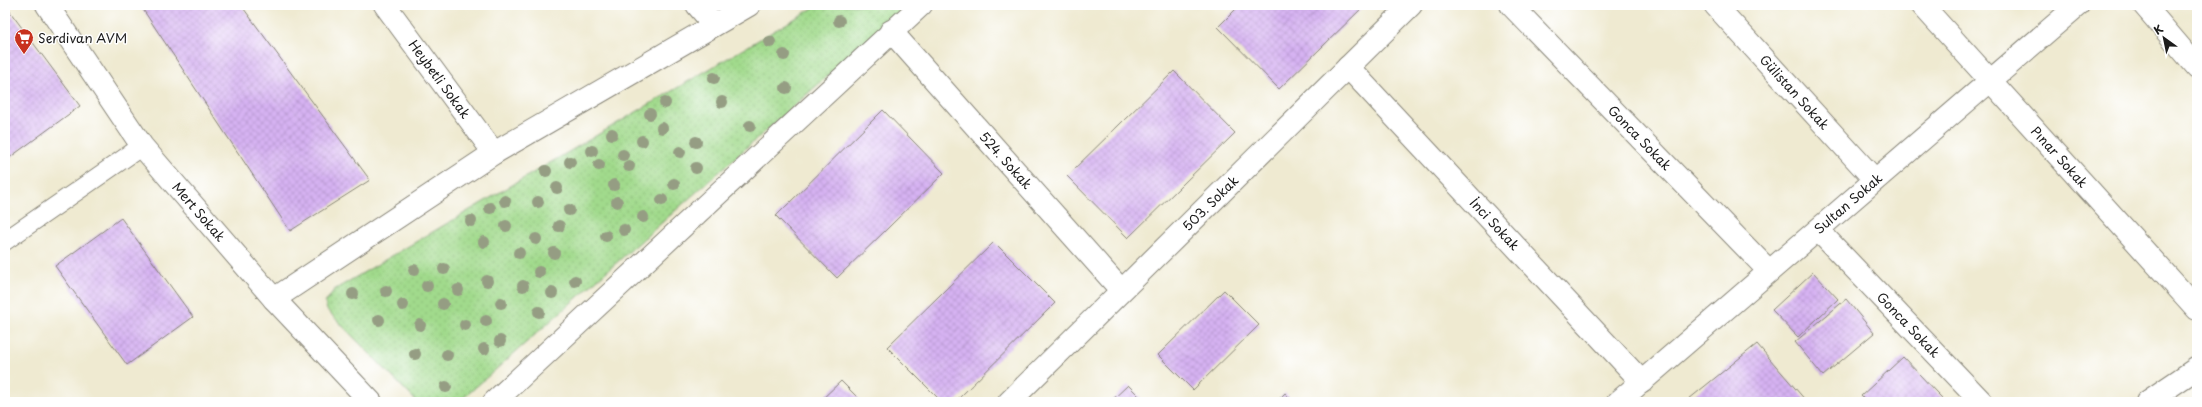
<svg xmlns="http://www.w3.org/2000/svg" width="2202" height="407" font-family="'Playpen Sans',sans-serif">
<defs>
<pattern id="grass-dots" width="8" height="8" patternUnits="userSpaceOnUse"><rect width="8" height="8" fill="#a1da8c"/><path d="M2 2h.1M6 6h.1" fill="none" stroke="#8aba78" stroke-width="1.8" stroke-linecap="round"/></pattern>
<pattern id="building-cross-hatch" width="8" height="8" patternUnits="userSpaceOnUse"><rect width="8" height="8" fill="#d6b2f2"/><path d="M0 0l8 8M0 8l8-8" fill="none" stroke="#b798cf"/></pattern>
</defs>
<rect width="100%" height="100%" fill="#fff"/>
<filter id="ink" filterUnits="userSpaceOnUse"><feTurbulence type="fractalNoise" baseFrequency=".025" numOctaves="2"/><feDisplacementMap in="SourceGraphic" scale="8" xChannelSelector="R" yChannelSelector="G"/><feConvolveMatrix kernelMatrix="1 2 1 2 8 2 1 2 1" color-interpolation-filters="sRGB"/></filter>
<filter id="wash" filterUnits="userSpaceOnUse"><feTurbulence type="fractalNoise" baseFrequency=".012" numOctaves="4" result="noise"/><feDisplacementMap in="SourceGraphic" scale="16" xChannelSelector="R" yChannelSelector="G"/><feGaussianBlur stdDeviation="0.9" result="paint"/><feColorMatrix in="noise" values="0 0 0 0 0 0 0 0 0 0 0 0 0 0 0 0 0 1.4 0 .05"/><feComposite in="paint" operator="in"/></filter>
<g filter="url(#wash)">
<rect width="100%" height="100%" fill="#efead1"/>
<polygon fill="url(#grass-dots)" stroke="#5e7b54" points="818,5 908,5 459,402 417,402 327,310 325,303 334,290"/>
<g id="blocks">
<g fill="url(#building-cross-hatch)">
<polygon points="5,5 80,106 5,161"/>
<polygon points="140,5 241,5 370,180 290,231"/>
<polygon points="1240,5 1365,5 1279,89 1218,27"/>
<polygon points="1174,71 1235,133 1128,238 1067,176"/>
<polygon points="883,110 944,173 837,278 776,216"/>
<polygon points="121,218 193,317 127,365 55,266"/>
<polygon points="994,242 1055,303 955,402 942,402 887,347"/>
<polygon points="1813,272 1838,299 1798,337 1772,310"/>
<polygon points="1224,290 1259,325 1193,390 1158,355"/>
<polygon points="1846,299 1874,333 1823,376 1795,342"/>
<polygon points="1757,344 1807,402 1691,402 1689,399"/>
<polygon points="1903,357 1936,392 1946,402 1867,402 1861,396"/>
<polygon points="841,381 862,402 819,402"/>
<polygon points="1128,385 1145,402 1110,402"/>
<polygon points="1285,393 1294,402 1276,402"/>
</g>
</g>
</g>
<g filter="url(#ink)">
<use href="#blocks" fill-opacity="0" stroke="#868376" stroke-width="1"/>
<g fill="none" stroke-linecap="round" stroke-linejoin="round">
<defs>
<polyline id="lane" points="5,241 142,146"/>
<g id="street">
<path id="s1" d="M47,5L142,146L274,299L371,402"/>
<path id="s2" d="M385,5L494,153"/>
<polyline points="697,5 714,25"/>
<path id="s3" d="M1511,5L1769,271"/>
<path id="s4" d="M1715,5L1874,179"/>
<path id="s5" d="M1922,5L2197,309"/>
<polyline points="2144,5 2197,67"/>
<path id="s6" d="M891,31L1121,290"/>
<path id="s7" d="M1348,67L1642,382"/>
<path id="s8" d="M1818,230L1982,402"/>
<polyline points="274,299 494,153 749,5"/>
<polyline points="494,402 921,5"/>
<path id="s9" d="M1618,402L2078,5"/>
<polyline points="2147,402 2197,368"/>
</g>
<g id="secondary">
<path id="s10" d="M1009,402L1411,5"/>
</g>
</defs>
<use href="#lane" stroke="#868376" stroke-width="20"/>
<use href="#street" stroke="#868376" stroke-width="24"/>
<use href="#secondary" stroke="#868376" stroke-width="24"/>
<use href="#lane" stroke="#fff" stroke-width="18"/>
<use href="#street" stroke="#fff" stroke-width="22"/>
<use href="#secondary" stroke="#fff" stroke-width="22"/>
</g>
<g fill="#959d83">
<circle cx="839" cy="21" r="6"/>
<circle cx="770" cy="42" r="6"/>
<circle cx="784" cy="55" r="6"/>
<circle cx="714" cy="78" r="6"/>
<circle cx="786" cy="88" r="6"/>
<circle cx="722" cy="102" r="6"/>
<circle cx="665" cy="103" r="6"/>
<circle cx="650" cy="114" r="6"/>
<circle cx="750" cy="126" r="6"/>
<circle cx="662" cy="128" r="6"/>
<circle cx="612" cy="134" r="6"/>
<circle cx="642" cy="141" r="6"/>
<circle cx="696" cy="142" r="6"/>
<circle cx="592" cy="151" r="6"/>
<circle cx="680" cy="152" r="6"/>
<circle cx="623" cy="155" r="6"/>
<circle cx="570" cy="162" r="6"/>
<circle cx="599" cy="165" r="6"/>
<circle cx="629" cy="166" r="6"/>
<circle cx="696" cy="168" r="6"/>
<circle cx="546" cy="171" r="6"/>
<circle cx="674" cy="184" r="6"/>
<circle cx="614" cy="185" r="6"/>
<circle cx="557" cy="188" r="6"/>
<circle cx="662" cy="200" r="6"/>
<circle cx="505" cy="201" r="6"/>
<circle cx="538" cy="202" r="6"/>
<circle cx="617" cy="202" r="6"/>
<circle cx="490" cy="208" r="6"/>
<circle cx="569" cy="210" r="6"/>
<circle cx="643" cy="217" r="6"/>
<circle cx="471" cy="221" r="6"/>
<circle cx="506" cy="226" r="6"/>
<circle cx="559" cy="226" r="6"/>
<circle cx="624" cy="230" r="6"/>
<circle cx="606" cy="236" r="6"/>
<circle cx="536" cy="239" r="6"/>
<circle cx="484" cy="242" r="6"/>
<circle cx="519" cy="253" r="6"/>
<circle cx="554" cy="253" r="6"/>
<circle cx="444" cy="269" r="6"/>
<circle cx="414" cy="270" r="6"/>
<circle cx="539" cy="272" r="6"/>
<circle cx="487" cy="281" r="6"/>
<circle cx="575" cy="281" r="6"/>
<circle cx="427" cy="286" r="6"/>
<circle cx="523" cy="286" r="6"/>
<circle cx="458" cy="290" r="6"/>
<circle cx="386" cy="291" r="6"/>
<circle cx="552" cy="293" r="6"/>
<circle cx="353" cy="294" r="6"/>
<circle cx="501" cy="303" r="6"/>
<circle cx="443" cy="304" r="6"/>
<circle cx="403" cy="305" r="6"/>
<circle cx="539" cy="312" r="6"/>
<circle cx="379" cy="320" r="6"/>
<circle cx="486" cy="321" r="6"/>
<circle cx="420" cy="325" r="6"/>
<circle cx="465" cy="325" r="6"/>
<circle cx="500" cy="341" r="6"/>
<circle cx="484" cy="349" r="6"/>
<circle cx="415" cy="354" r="6"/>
<circle cx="447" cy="355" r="6"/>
<circle cx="446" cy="387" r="6"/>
</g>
</g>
<defs>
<symbol id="supermarket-pin" viewBox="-11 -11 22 30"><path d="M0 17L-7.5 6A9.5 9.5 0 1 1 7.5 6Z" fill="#c8321e" stroke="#fff"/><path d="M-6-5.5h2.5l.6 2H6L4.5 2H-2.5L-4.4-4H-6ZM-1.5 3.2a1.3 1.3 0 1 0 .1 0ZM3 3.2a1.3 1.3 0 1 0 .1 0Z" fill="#fff"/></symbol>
</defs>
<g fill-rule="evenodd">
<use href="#supermarket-pin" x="13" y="27" width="22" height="30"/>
</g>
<g text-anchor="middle" stroke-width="3" stroke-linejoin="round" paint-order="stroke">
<g font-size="13" fill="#1c1c1c" stroke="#fff" text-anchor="start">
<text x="38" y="43">Serdivan AVM</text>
</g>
<g font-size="13" fill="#1c1c1c" stroke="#fff">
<text dy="5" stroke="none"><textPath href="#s2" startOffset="92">Heybetli Sokak</textPath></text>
<text dy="5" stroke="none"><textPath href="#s4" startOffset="118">Gülistan Sokak</textPath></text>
<text dy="5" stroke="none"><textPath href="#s3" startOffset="185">Gonca Sokak</textPath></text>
<text dy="5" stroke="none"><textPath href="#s5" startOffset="205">Pınar Sokak</textPath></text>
<text dy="5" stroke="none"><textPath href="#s6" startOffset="173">524. Sokak</textPath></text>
<text dy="5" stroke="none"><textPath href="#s10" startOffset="283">503. Sokak</textPath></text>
<text dy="5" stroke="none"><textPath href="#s9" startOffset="304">Sultan Sokak</textPath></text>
<text dy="5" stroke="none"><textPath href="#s1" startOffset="257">Mert Sokak</textPath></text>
<text dy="5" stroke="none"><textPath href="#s7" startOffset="215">İnci Sokak</textPath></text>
<text dy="5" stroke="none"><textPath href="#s8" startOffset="131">Gonca Sokak</textPath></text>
</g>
</g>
<rect width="2202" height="407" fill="none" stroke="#fff" stroke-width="20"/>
<g transform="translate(2164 38) rotate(327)" stroke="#ffffff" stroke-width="3" paint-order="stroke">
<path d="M0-3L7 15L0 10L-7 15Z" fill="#1c1c1c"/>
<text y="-6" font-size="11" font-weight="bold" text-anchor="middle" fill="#1c1c1c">K</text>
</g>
</svg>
